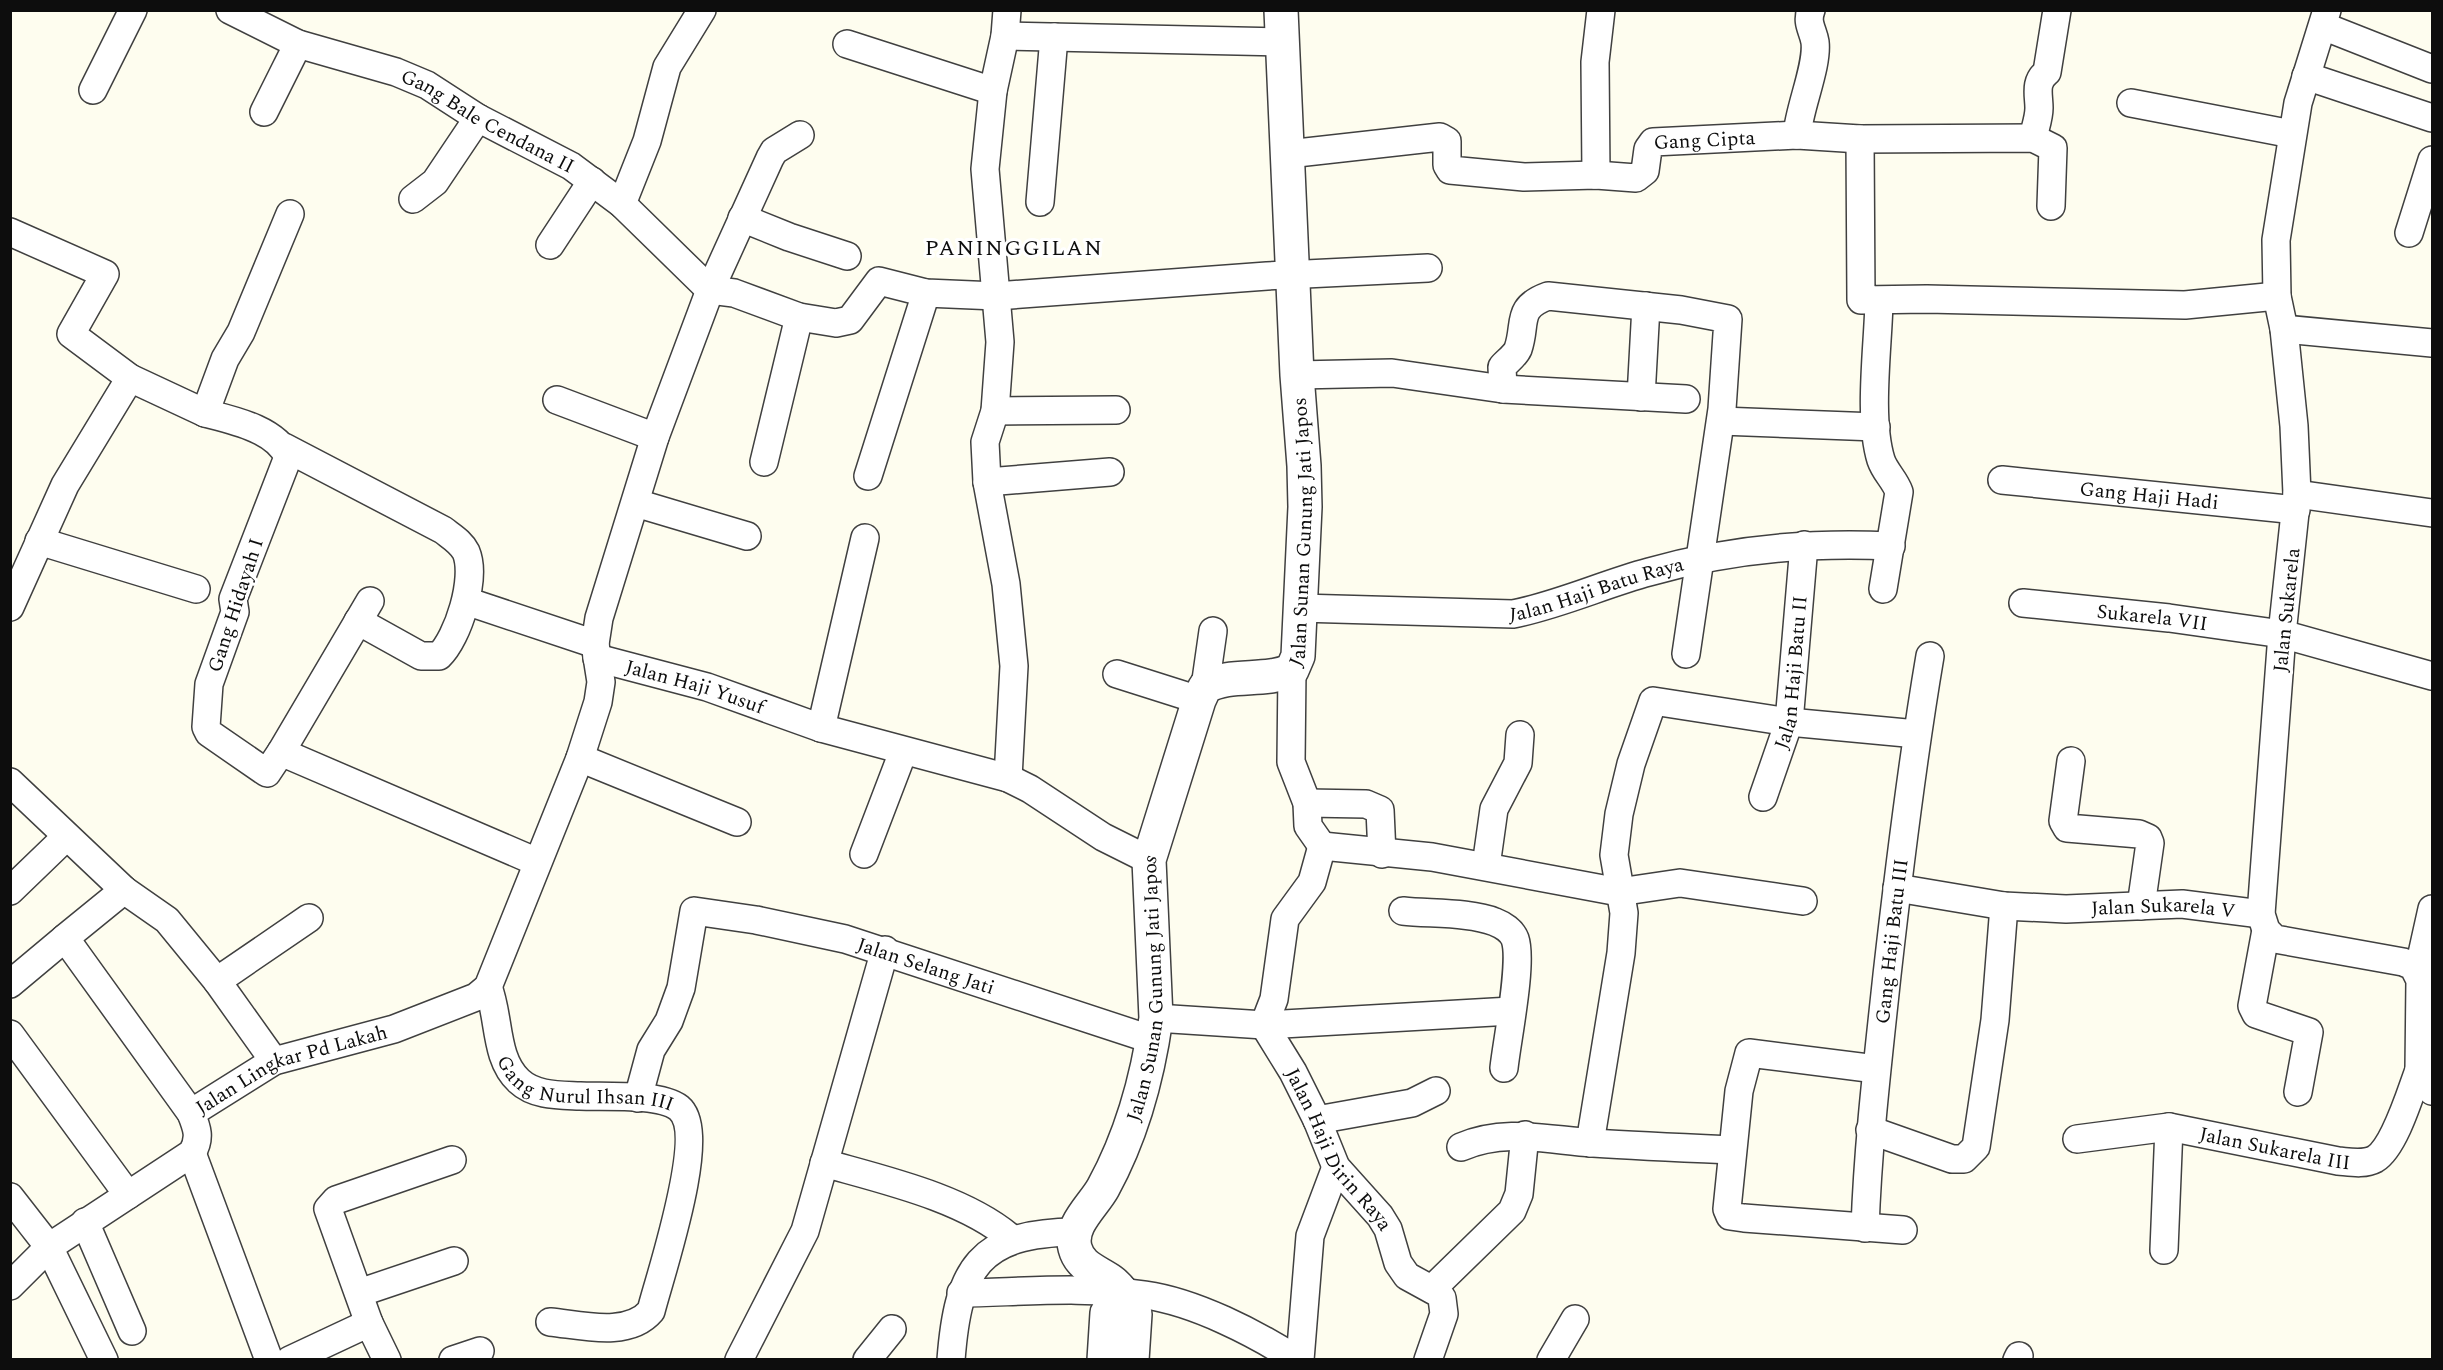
<svg xmlns="http://www.w3.org/2000/svg" width="2443" height="1370" font-family="Spectral,serif">
<rect width="100%" height="100%" fill="#fefdef"/>
<g fill="none" stroke-linecap="round" stroke-linejoin="round">
<defs>
<g id="minor">
<path id="s1" d="M230,10L298,44L396,72L427,85L478,118L571,166L622,204L710,290"/>
<polyline points="1007,10 1005,36 993,91 985,169 1000,342 995,411 985,442 987,482 1006,584 1014,666 1008,778"/>
<polyline points="2327,10 2298,103 2276,240 2277,296 2284,329 2294,426 2297,494 2282,634 2261,914 2266,930 2275,939 2403,962 2413,966 2420,980 2419,1070 2424,1081 2432,1091"/>
<polyline points="2323,26 2432,69"/>
<polyline points="1005,36 1282,42"/>
<polyline points="847,44 993,91"/>
<polyline points="2306,76 2432,118"/>
<polyline points="93,90 133,10"/>
<polyline points="2131,103 2292,134"/>
<polyline points="264,112 298,44"/>
<path d="M1797,135C1799,108 1818,66 1815,42C1813,30 1806,23 1811,10"/>
<path d="M2033,138C2035,128 2039,118 2039,108C2039,95 2034,82 2047,72L2057,10"/>
<polyline points="1860,139 1861,300 1927,299 2185,305 2277,296"/>
<path id="s2" d="M1288,154L1440,137L1447,141V165L1450,170L1524,177L1596,175L1636,178L1645,171L1648,149L1653,142L1797,135L1860,139L2033,138L2053,148L2051,206"/>
<polyline points="1596,175 1595,62 1601,10"/>
<polyline points="413,199 435,182 478,118"/>
<polyline points="1040,202 1054,37"/>
<polyline points="622,204 647,141 667,67 702,10"/>
<path d="M290,214L241,332L225,359L205,413C232,420 276,429 288,457L233,599L235,612L209,684L206,727L209,733L267,773L281,752L537,862"/>
<polyline points="742,218 789,237 847,256"/>
<polyline points="10,232 105,274 71,334 130,378 205,413"/>
<polyline points="2409,233 2432,160"/>
<polyline points="550,245 592,181"/>
<polyline points="710,290 734,293 799,317 836,323 850,320 879,281 926,293 996,296 1267,276 1428,268"/>
<path d="M1879,302C1878,347 1868,418 1881,460C1885,472 1895,480 1899,492L1883,589"/>
<polyline points="2284,329 2432,343"/>
<polyline points="1297,375 1392,373 1503,389 1686,399"/>
<path d="M1503,389L1502,367C1506,362 1515,356 1518,349C1527,323 1515,308 1548,296L1681,310L1728,319L1722,409L1686,654"/>
<polyline points="1641,397 1646,306"/>
<polyline points="557,400 655,437"/>
<polyline points="995,411 1116,410"/>
<polyline points="1721,421 1876,427"/>
<path d="M284,447L443,530C452,537 461,542 466,552C477,578 458,638 439,656H421L358,621"/>
<polyline points="764,462 799,317"/>
<polyline points="868,476 926,293"/>
<path id="s3" d="M2002,480L2296,510"/>
<polyline points="987,482 1110,472"/>
<polyline points="2297,494 2432,513"/>
<polyline points="636,503 747,536"/>
<polyline points="39,541 196,589"/>
<polyline points="466,601 595,644"/>
<path id="s4" d="M2023,603L2169,618L2282,634L2432,676"/>
<polyline points="10,607 65,485 130,378"/>
<path id="s5" d="M1300,608L1513,614C1559,605 1604,584 1649,572C1729,549 1808,542 1891,546"/>
<path id="s6" d="M597,658L707,687L821,728L1008,778L1030,789L1103,837L1149,860"/>
<polyline points="1292,670 1291,762 1307,803 1308,826 1322,846"/>
<polyline points="1117,674 1199,700"/>
<polyline points="1205,687 1213,631"/>
<polyline points="821,728 865,538"/>
<polyline points="281,752 370,601"/>
<polyline points="580,758 737,822"/>
<polyline points="2071,761 2063,821 2067,828 2139,834 2148,838 2150,843 2141,906"/>
<polyline points="10,782 124,890 167,920 217,981 274,1061"/>
<path id="s7" d="M1763,797L1789,722L1804,545"/>
<polyline points="1307,803 1366,804 1380,810 1382,854"/>
<polyline points="1322,846 1432,857 1619,892 1680,883 1803,901"/>
<polyline points="864,854 903,752"/>
<polyline points="1486,866 1494,809 1518,763 1520,735"/>
<path id="s8" d="M1897,888L2004,906L2066,909L2182,904L2261,914"/>
<polyline points="10,891 66,837"/>
<path d="M1403,911C1429,914 1471,912 1495,922C1503,925 1512,931 1515,939C1523,962 1507,1040 1504,1068"/>
<polyline points="2266,930 2252,1006 2256,1014 2309,1032 2298,1092"/>
<polyline points="2418,972 2432,909"/>
<polyline points="217,981 309,918"/>
<polyline points="10,984 65,938"/>
<path id="s9" d="M488,987C500,1017 494,1058 519,1081C535,1096 559,1095 580,1096C604,1097 660,1093 679,1108C709,1133 660,1275 651,1311C628,1338 581,1325 550,1322"/>
<polyline points="1156,1018 1264,1025 1511,1011"/>
<path id="s10" d="M1264,1025L1293,1072L1317,1120L1336,1167L1380,1216L1388,1229L1398,1263L1407,1276L1438,1293L1442,1298L1444,1314L1428,1360"/>
<polyline points="1264,1025 1274,999 1285,919 1312,882 1322,846"/>
<polyline points="10,1034 128,1195"/>
<polyline points="1876,1069 1749,1053 1739,1091 1727,1209 1730,1216 1744,1218 1903,1230"/>
<path id="s11" d="M638,1098L651,1050L669,1021L681,988L694,911L756,920L845,939L1153,1040"/>
<path id="s12" d="M191,1113L274,1061L394,1029L476,997L488,987L580,758L598,702L601,682L595,644L599,618L655,437L710,290L770,158L774,151L800,135"/>
<polyline points="1317,1120 1412,1103 1436,1091"/>
<polyline points="1870,1130 1952,1159 1964,1159 1976,1147 1995,1020 2004,906"/>
<path id="s13" d="M2077,1139L2169,1127L2338,1161C2350,1162 2364,1165 2375,1159C2395,1147 2411,1091 2419,1070"/>
<polyline points="1590,1143 1621,953 1624,913 1614,855 1619,814 1631,764 1653,701 1789,722 1917,734"/>
<path d="M1461,1147C1505,1128 1548,1140 1593,1143C1639,1146 1686,1148 1732,1150"/>
<polyline points="192,1153 269,1360"/>
<path d="M824,1163C884,1180 965,1198 1012,1239"/>
<polyline points="10,1197 49,1247 104,1360"/>
<polyline points="85,1222 132,1331"/>
<path id="s14" d="M1865,1228C1868,1143 1878,1060 1887,975C1899,869 1912,762 1930,656"/>
<polyline points="2164,1250 2169,1127"/>
<path d="M10,1286L49,1247L192,1153C201,1138 197,1128 191,1113L65,938L124,890"/>
<polyline points="1432,1289 1512,1211 1519,1194 1525,1135"/>
<polyline points="359,1293 454,1261"/>
<path d="M961,1293C1022,1292 1085,1286 1145,1295C1195,1302 1255,1333 1297,1360"/>
<polyline points="369,1323 328,1209 336,1200 452,1160"/>
<polyline points="290,1360 369,1323 387,1360"/>
<polyline points="453,1360 480,1351"/>
<polyline points="739,1360 805,1231 885,950"/>
<polyline points="867,1360 892,1329"/>
<path d="M951,1360C958,1268 979,1233 1075,1232"/>
<polyline points="1300,1360 1310,1236 1336,1167"/>
<polyline points="1551,1360 1575,1319"/>
<polyline points="2017,1360 2019,1356"/>
</g>
<g id="tertiary">
<polyline points="1104,1360 1107,1313 1122,1292"/>
<path id="s15" d="M1132,1360L1135,1314C1128,1302 1122,1289 1111,1281C1097,1271 1080,1267 1075,1248C1069,1225 1093,1206 1103,1188C1131,1137 1148,1075 1156,1018L1149,860L1199,700L1205,687C1231,672 1265,683 1292,670L1298,656L1305,507L1304,466L1297,375L1281,10"/>
</g>
</defs>
<use href="#minor" stroke="#404040" stroke-width="30"/>
<use href="#tertiary" stroke="#404040" stroke-width="36"/>
<use href="#minor" stroke="#fff" stroke-width="27"/>
<use href="#tertiary" stroke="#fff" stroke-width="33"/>
</g>
<g text-anchor="middle" stroke-width="6" stroke-linejoin="round" paint-order="stroke">
<g font-size="20" fill="#0d0d0d" stroke="#fff">
<text dy="7" stroke="none"><textPath href="#s1" startOffset="282">Gang Bale Cendana II</textPath></text>
<text dy="7" stroke="none"><textPath href="#s2" startOffset="471">Gang Cipta</textPath></text>
<text dy="7" stroke="none"><textPath href="#s3" startOffset="148">Gang Haji Hadi</textPath></text>
<text dy="7" stroke="none"><textPath href="#s15" startOffset="954">Jalan Sunan Gunung Jati Japos</textPath></text>
<text dy="7" stroke="none"><textPath href="#s5" startOffset="300">Jalan Haji Batu Raya</textPath></text>
<text transform="translate(235 605) rotate(-72)" y="7">Gang Hidayah I</text>
<text transform="translate(2286 610) rotate(-84)" y="7">Jalan Sukarela</text>
<text dy="7" stroke="none"><textPath href="#s4" startOffset="130">Sukarela VII</textPath></text>
<text dy="7" stroke="none"><textPath href="#s7" startOffset="129">Jalan Haji Batu II</textPath></text>
<text dy="7" stroke="none"><textPath href="#s6" startOffset="102">Jalan Haji Yusuf</textPath></text>
<text dy="7" stroke="none"><textPath href="#s8" startOffset="268">Jalan Sukarela V</textPath></text>
<text dy="7" stroke="none"><textPath href="#s14" startOffset="288">Gang Haji Batu III</textPath></text>
<text dy="7" stroke="none"><textPath href="#s11" startOffset="436">Jalan Selang Jati</textPath></text>
<text dy="7" stroke="none"><textPath href="#s15" startOffset="414">Jalan Sunan Gunung Jati Japos</textPath></text>
<text dy="7" stroke="none"><textPath href="#s12" startOffset="111">Jalan Lingkar Pd Lakah</textPath></text>
<text dy="7" stroke="none"><textPath href="#s9" startOffset="165">Gang Nurul Ihsan III</textPath></text>
<text dy="7" stroke="none"><textPath href="#s13" startOffset="201">Jalan Sukarela III</textPath></text>
<text dy="7" stroke="none"><textPath href="#s10" startOffset="146">Jalan Haji Dirin Raya</textPath></text>
</g>
<g font-size="22" letter-spacing="1.5" fill="#0d0d0d" stroke="#fff">
<text x="1014" y="255">PANINGGILAN</text>
</g>
</g>
<rect width="2443" height="1370" fill="none" stroke="#0d0d0d" stroke-width="24"/>
</svg>
